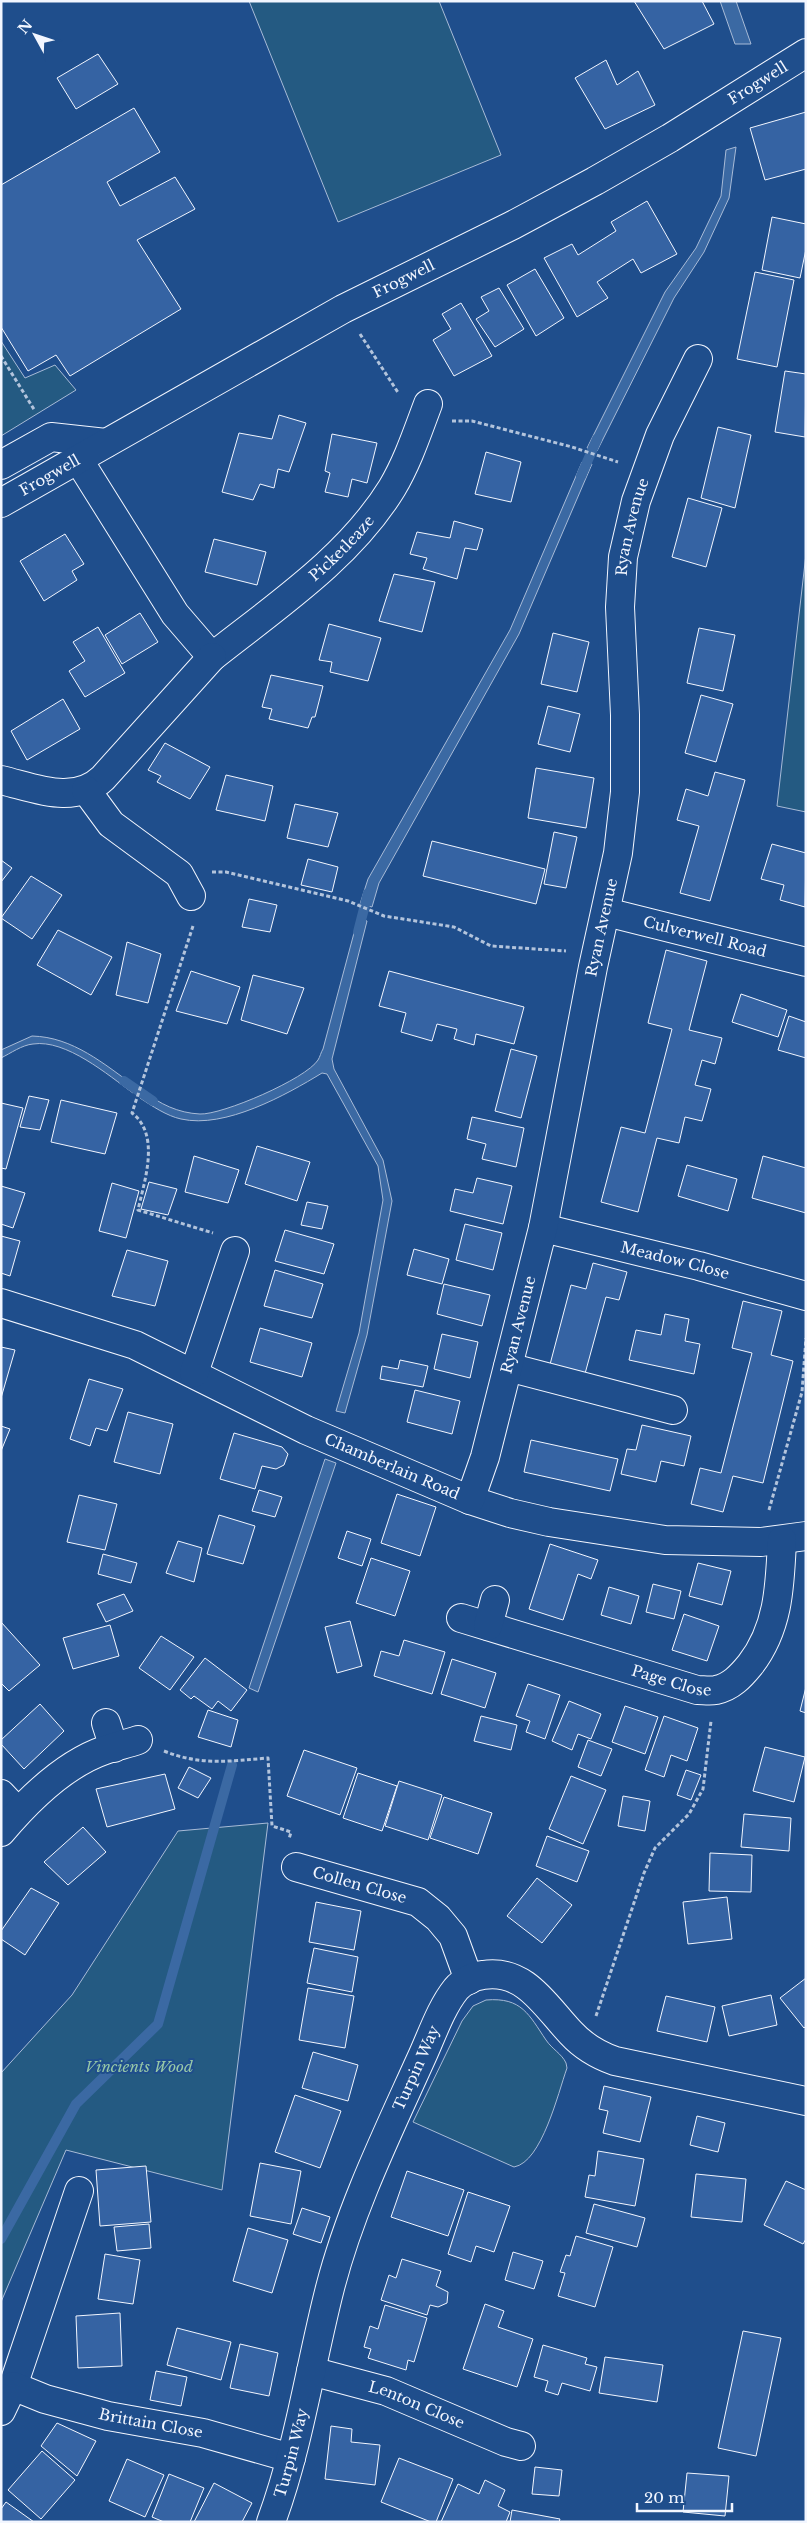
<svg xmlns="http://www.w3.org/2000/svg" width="807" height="2523" font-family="'Libre Baskerville',serif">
<rect width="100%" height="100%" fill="#1f4e8c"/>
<g fill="#245a82" stroke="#a8bbd7">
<polygon points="249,1 439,1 501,155 338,222"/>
<polygon points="1,341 25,378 55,365 76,390 1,436"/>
<polygon points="806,554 806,812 777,806"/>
<polygon points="268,1823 222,2190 66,2150 1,2302 1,2073 72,1995 178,1831"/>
<path d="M486,2000C522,1997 529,2015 546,2040C552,2049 562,2054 566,2063L567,2068C558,2093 542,2162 514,2167L413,2122L462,2021L473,2006Z"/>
</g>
<g fill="#3b69a3" stroke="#a8bbd7">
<polygon points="720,1 736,1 751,44 735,44"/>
<polygon points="736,147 729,198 704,252 674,298 597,451 587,448 665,292 696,248 721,196 726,150"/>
<polygon points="582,462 592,464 519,634 379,883 372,907 360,904 368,879 510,630"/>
<path d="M358,918L367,921L332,1059L334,1069L383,1160L392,1201L367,1335L345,1413L336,1411L359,1333L383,1200L378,1166L327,1074L322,1073C286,1095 225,1129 181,1119C167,1116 152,1106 140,1098L143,1091C160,1104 178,1113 200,1114C222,1115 306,1079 318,1060C320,1057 321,1052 323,1049Z"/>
<path d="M32,1036C73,1037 104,1064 136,1087L133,1093C108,1075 66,1039 33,1044C22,1045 11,1053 1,1058V1050Z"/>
<polygon points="325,1459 336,1463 258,1692 249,1688"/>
</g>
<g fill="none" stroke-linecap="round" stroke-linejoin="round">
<g stroke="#3b69a3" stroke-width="10">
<polyline points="581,476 597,439"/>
<polyline points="358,932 368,893"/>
<polyline points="124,1081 153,1101"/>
<polyline points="1,2239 76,2104 158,2024 232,1765"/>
</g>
</g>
<g fill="#3563a3" stroke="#f2f6ff">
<polygon points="634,1 702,1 714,24 664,49"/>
<polygon points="98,54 118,84 76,109 57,78"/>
<polygon points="606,60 617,85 638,71 655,105 605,129 575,78"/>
<polygon points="134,108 160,152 107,182 120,206 175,177 195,209 137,240 181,309 70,376 56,355 28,371 1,327 1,185"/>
<polygon points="806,112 806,169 765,180 750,128"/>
<polygon points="647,201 677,254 641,273 633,259 597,282 608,298 577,317 544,258 572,244 578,255 616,231 611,222"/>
<polygon points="772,217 806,224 806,249 800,278 762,270"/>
<polygon points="535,269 564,318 536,336 507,285"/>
<polygon points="755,272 794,280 777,367 737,359"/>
<polygon points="499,288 524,329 495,347 476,319 489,311 481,297"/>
<polygon points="461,303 492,356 454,376 433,340 451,329 442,314"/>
<polygon points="785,371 806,374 805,437 775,432"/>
<polygon points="279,415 306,423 289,472 278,469 274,488 260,484 253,500 222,492 239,433 272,439"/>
<polygon points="718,427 751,435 735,508 701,498"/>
<polygon points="332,434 377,443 367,483 352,479 348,497 325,492 330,473 325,471"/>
<polygon points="486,452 521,462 511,502 475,494"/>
<polygon points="688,498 722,508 706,567 672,557"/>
<polygon points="454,521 483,529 477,550 465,548 457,579 423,569 427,558 410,554 417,532 450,538"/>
<polygon points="65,534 84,564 72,571 77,580 44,601 20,561"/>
<polygon points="214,539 266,552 257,585 205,572"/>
<polygon points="394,574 435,582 422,632 379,621"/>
<polygon points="140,613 158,642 122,664 105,635"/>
<polygon points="329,624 381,638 368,681 330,672 332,662 319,660"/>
<polygon points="98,627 125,673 85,697 69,671 85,661 73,642"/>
<polygon points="699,628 735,635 723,691 687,683"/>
<polygon points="553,633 589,642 577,692 541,684"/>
<polygon points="271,675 323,686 315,717 312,717 308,728 269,719 272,709 262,707"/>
<polygon points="701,695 733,704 716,762 685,753"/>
<polygon points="63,699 80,729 27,760 11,731"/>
<polygon points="548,706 580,714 570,752 538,744"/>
<polygon points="165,743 210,767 190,799 157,782 161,776 148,770"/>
<polygon points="536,768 594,778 586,828 528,818"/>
<polygon points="715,772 745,780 710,901 680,893 699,826 677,820 686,789 708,796"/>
<polygon points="226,775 273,786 265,821 216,810"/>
<polygon points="295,804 338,813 328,847 287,838"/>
<polygon points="554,832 577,837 566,888 544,884"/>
<polygon points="432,841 545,869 536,904 423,876"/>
<polygon points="772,844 806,853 805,907 780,900 784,885 761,879"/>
<polygon points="308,859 338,867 332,892 301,885"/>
<polygon points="1,860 12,868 1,882"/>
<polygon points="31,876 62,895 32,939 1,918"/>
<polygon points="249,899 277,905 270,932 242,927"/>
<polygon points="58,930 112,957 91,995 37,965"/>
<polygon points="127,942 161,954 148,1003 116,995"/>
<polygon points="666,950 707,961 689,1030 722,1038 715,1064 702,1060 695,1085 711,1089 702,1121 685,1117 679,1143 657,1138 638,1212 601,1202 621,1127 645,1133 672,1029 648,1023"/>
<polygon points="191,971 240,987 227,1024 176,1011"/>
<polygon points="389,971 524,1007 514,1044 476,1034 474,1045 454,1039 457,1029 437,1024 432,1041 401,1032 406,1013 379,1006"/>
<polygon points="253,975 304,988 287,1034 241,1020"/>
<polygon points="741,994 787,1010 778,1037 732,1022"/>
<polygon points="789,1016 806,1022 806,1058 778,1050"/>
<polygon points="511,1049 537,1056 521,1118 495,1111"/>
<polygon points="29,1096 49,1100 40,1130 20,1127"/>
<polygon points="61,1100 117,1113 105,1154 51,1142"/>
<polygon points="1,1103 23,1108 6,1169 1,1168"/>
<polygon points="472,1117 524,1128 516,1167 482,1159 486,1144 467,1139"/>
<polygon points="257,1146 310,1162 297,1201 245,1184"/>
<polygon points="194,1156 239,1170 228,1203 185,1192"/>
<polygon points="763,1156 806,1168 806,1213 752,1198"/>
<polygon points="687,1165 737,1179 728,1211 678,1196"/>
<polygon points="477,1178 512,1186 503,1224 450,1211 455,1189 473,1193"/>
<polygon points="149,1182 177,1189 168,1215 141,1209"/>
<polygon points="112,1183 139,1191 126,1238 99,1231"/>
<polygon points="1,1186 25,1193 13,1228 1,1224"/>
<polygon points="307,1202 328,1206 322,1229 301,1225"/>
<polygon points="465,1224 502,1233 493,1270 456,1260"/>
<polygon points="285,1230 334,1244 324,1274 275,1261"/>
<polygon points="1,1236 20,1241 10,1276 1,1273"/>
<polygon points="414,1249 449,1259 442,1284 407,1275"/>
<polygon points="127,1250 168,1261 155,1306 112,1296"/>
<polygon points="593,1263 627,1272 619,1300 606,1297 583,1381 548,1372 571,1285 586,1289"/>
<polygon points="275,1270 323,1284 312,1318 264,1306"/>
<polygon points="444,1284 490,1295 482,1326 437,1314"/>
<polygon points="743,1301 782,1311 771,1355 793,1361 763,1483 733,1476 723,1512 691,1504 700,1468 721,1473 752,1353 732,1348"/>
<polygon points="665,1314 689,1319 685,1341 700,1344 694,1374 629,1360 636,1330 661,1335"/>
<polygon points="260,1328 312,1343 302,1377 250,1362"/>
<polygon points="442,1334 478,1342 470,1378 434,1369"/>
<polygon points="1,1347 15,1350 1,1398"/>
<polygon points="400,1360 428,1366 423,1387 380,1379 382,1366 398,1369"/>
<polygon points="89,1379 123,1389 107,1431 96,1428 90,1446 70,1439"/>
<polygon points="415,1390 460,1401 452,1434 407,1422"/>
<polygon points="128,1412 173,1424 160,1474 114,1462"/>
<polygon points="642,1425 691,1436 684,1466 661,1461 656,1482 621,1474 627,1449 636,1450"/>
<polygon points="1,1426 10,1429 1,1451"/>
<polygon points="234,1433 282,1447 288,1454 284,1465 276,1469 262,1466 255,1489 220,1479"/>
<polygon points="531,1440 618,1459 610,1491 524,1472"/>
<polygon points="259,1490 282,1497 275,1517 252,1511"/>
<polygon points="397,1494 436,1507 420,1556 381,1543"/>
<polygon points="79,1495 117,1504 105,1550 67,1542"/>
<polygon points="219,1515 255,1526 243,1564 207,1554"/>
<polygon points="347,1531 371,1539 362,1566 338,1558"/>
<polygon points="178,1541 202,1548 194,1582 166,1573"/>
<polygon points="550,1544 598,1560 591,1579 578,1574 563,1620 529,1609"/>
<polygon points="103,1554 137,1563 131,1583 98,1574"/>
<polygon points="371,1558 410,1571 395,1616 356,1603"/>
<polygon points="698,1563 731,1571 722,1605 689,1596"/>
<polygon points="653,1584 681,1591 674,1619 646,1612"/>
<polygon points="609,1587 639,1596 631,1624 601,1615"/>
<polygon points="124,1594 133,1611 106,1622 97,1604"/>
<polygon points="684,1614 719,1626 707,1661 672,1650"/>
<polygon points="350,1621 362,1666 337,1673 325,1627"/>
<polygon points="1,1622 40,1665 9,1691 1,1683"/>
<polygon points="110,1625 119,1656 73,1669 63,1638"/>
<polygon points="161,1636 194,1657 170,1690 139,1668"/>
<polygon points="404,1640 445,1652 432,1694 374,1676 381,1651 399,1656"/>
<polygon points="205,1658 247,1690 231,1711 218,1701 212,1709 194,1696 191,1699 180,1690"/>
<polygon points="452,1659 496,1673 485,1708 441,1694"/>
<polygon points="528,1684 560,1695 545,1739 526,1732 530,1721 516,1716"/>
<polygon points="806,1687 806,1713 800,1711"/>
<polygon points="569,1701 601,1714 591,1739 578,1734 572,1750 552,1741"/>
<polygon points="40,1704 64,1731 24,1769 1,1744 1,1740"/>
<polygon points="625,1706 658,1717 645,1754 612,1742"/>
<polygon points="208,1710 238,1720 231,1747 198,1737"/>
<polygon points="481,1716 517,1725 511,1750 474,1741"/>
<polygon points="664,1716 698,1728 687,1761 671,1755 664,1777 645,1770"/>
<polygon points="588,1740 612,1749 601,1776 578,1767"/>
<polygon points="765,1747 805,1757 794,1802 753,1791"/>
<polygon points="304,1750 357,1768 340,1815 287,1796"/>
<polygon points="189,1767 211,1778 198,1798 178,1788"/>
<polygon points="686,1770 701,1775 691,1800 677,1795"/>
<polygon points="358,1773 397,1786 382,1831 343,1818"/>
<polygon points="165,1774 175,1809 107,1827 96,1789"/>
<polygon points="571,1776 606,1790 583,1844 549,1829"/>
<polygon points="399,1781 442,1795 428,1840 385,1826"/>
<polygon points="623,1796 650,1801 645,1831 618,1826"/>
<polygon points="444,1797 492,1813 478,1854 430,1838"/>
<polygon points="744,1814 791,1818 789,1851 741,1847"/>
<polygon points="83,1827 106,1852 68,1885 44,1862"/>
<polygon points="547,1836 589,1851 577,1882 536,1866"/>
<polygon points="710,1853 752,1855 751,1892 709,1891"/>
<polygon points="537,1878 572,1905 542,1943 507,1916"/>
<polygon points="31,1888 59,1903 25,1955 1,1939 1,1931"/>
<polygon points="727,1897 732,1939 688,1944 683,1902"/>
<polygon points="316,1902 361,1911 354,1950 309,1942"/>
<polygon points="314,1948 358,1957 352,1992 307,1983"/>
<polygon points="806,1978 806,2026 804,2028 780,1998"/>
<polygon points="308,1988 354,1996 345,2048 299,2040"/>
<polygon points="771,1995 777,2025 729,2036 722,2006"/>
<polygon points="666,1996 715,2007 707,2042 657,2031"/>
<polygon points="313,2052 358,2065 348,2101 302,2088"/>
<polygon points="604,2086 651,2097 640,2142 603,2133 608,2111 599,2109"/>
<polygon points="295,2095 341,2111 320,2168 275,2152"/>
<polygon points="697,2116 725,2123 718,2152 690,2145"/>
<polygon points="598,2151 644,2159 635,2206 585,2197 589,2175 595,2176"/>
<polygon points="260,2163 301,2171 291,2224 250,2216"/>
<polygon points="146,2166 151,2222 100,2226 96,2170"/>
<polygon points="407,2171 464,2190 448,2236 391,2217"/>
<polygon points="696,2174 746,2179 742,2222 691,2217"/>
<polygon points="786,2181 806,2190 806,2239 803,2244 764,2225"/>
<polygon points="468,2192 510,2206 494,2252 476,2246 471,2262 448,2254"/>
<polygon points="594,2204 645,2218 637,2247 586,2233"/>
<polygon points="302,2208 330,2217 321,2243 293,2234"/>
<polygon points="149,2224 151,2248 117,2251 114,2227"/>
<polygon points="248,2228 288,2240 272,2293 233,2281"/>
<polygon points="576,2236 613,2247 595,2307 558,2296 565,2273 560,2272 566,2255 570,2256"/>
<polygon points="513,2252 543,2261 534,2289 505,2280"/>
<polygon points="105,2254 140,2260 133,2304 98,2299"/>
<polygon points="402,2259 441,2271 436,2286 448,2292 447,2303 438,2307 430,2305 427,2315 381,2300 389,2275 396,2278"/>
<polygon points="485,2304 504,2311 498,2327 533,2339 517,2387 463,2369"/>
<polygon points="385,2305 427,2318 414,2362 408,2360 406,2370 368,2358 371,2349 364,2347 370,2326 378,2329"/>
<polygon points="120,2313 122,2366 78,2368 76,2316"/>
<polygon points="177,2328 231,2342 221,2380 167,2365"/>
<polygon points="743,2331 781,2338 756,2456 718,2448"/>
<polygon points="240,2344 278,2353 269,2396 230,2388"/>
<polygon points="543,2345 587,2358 585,2364 597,2367 590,2391 562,2383 558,2395 545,2391 548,2381 534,2377"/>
<polygon points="605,2357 663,2365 657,2402 599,2393"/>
<polygon points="156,2371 187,2377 181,2406 150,2400"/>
<polygon points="57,2423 96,2441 77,2476 41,2446"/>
<polygon points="331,2426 352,2429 351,2442 380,2445 375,2485 325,2479"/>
<polygon points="42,2451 75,2480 41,2519 8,2490"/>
<polygon points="399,2458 453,2479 436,2522 431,2522 381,2502"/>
<polygon points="127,2459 164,2475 145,2517 109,2501"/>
<polygon points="535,2467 562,2470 559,2496 532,2494"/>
<polygon points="687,2473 729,2476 725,2516 683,2512"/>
<polygon points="169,2474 204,2488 190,2522 164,2522 152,2517"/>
<polygon points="485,2480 505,2490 498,2506 510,2512 506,2522 441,2522 458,2484 479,2494"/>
<polygon points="214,2483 252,2503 242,2522 194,2522"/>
<polygon points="6,2502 34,2522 1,2522 1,2509"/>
<polygon points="512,2510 560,2519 559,2522 510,2522"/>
</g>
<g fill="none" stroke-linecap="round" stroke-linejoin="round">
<defs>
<g id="minor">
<path id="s1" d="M78,459L175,614L212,657C275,607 349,558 392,488C408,461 417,433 428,404"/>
<polyline points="1,465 51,437 106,443"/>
<path id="s2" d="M1,503L343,309L513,225L595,181L670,138L806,53"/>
<path d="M1,780C35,788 74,806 103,778L212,657"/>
<polyline points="86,790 111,824 179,874 191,896"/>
<path id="s3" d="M606,912L806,962"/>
<path id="s4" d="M543,1228L699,1266L806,1296"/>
<path id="s5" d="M1,1303L135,1345L306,1430L470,1500L510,1513L549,1522L665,1540L761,1542L806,1536"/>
<polyline points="508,1367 673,1410"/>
<polyline points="194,1373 235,1251"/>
<path id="s6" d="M470,1500L485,1457L543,1228L593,967L618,853L625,792V715L620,607L623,557L636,501L660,435L698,359"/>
<path id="s7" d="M461,1618L697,1690C703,1690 710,1691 716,1690C731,1687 741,1676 750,1665C779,1628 780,1585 782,1540"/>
<polyline points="488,1626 495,1600"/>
<polyline points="106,1723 114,1748"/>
<polyline points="1,1794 18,1812"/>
<path d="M1,1832C28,1800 64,1764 105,1750C116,1746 127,1744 138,1740"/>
<path id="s8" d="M296,1867L418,1902L438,1918L453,1936L469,1980"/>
<path id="s9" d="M311,2371L386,2391L506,2442L521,2446"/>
<polyline points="13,2386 79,2191"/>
<path id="s10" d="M1,2411L13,2386L45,2399L108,2416L203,2433L291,2458"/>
<path id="s11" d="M271,2522C299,2446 310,2366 330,2288C350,2210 387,2134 420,2061C431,2038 440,2009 456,1989C462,1982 473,1976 483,1975C525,1968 546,2007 571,2033C583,2046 598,2055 615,2061L806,2101"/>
</g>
</defs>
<use href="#minor" stroke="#f2f6ff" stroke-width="30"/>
<g stroke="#b3c4dc" stroke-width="3" stroke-dasharray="4 2.5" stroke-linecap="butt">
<polyline points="360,334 399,394"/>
<polyline points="1,356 35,411"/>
<polyline points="452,421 472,421 572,447 618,462"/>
<polyline points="212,872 226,872 348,901 384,916 454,927 491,946 566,951"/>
<path d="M193,926L132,1113C161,1135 144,1182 138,1210L213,1233"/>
<polyline points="769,1510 802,1392 806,1338"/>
<path d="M164,1751C201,1766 230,1761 268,1758L272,1826L291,1832L289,1839"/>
<polyline points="596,2016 644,1873 655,1848 689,1814 703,1789 711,1721"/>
</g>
<use href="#minor" stroke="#1f4e8c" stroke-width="28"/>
</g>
<g text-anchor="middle" stroke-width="4" stroke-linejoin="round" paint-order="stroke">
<g font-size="15" fill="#f2f6ff" stroke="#1f4e8c">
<text dy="5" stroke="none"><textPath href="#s2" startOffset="866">Frogwell</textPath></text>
<text dy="5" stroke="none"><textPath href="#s2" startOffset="461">Frogwell</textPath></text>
<text dy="5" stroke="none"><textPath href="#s2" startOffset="56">Frogwell</textPath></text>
<text dy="5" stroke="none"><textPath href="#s6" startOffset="992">Ryan Avenue</textPath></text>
<text dy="5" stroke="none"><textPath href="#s1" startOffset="409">Picketleaze</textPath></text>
<text dy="5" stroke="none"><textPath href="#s6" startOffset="588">Ryan Avenue</textPath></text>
<text dy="5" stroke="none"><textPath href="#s3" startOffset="102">Culverwell Road</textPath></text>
<text dy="5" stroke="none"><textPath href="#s4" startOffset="136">Meadow Close</textPath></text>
<text dy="5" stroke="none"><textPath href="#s6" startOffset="182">Ryan Avenue</textPath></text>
<text dy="5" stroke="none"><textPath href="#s5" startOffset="425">Chamberlain Road</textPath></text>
<text dy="5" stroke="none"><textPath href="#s7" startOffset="220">Page Close</textPath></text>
<text dy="5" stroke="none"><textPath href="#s8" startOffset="66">Collen Close</textPath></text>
<text dy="5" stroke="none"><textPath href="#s11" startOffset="478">Turpin Way</textPath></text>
<text dy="5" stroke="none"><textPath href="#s9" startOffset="111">Lenton Close</textPath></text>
<text dy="5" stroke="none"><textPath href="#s10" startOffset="171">Brittain Close</textPath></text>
<text dy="5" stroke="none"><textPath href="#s11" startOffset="72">Turpin Way</textPath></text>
</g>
<g font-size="15" font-style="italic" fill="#97c8a6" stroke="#1f4e8c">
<text x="139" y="2072">Vincients Wood</text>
</g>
</g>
<rect width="807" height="2523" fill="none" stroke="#f2f6ff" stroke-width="5"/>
<g transform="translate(35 35) rotate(310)" stroke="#1f4e8c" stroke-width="4" paint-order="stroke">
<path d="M0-4L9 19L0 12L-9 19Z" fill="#f2f6ff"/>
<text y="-8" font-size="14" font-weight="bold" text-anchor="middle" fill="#f2f6ff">N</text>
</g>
<path d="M637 2503v8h95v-8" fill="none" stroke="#f2f6ff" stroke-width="2.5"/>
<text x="644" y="2503" font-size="15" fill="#f2f6ff" stroke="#1f4e8c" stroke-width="4" paint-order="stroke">20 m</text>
</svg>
